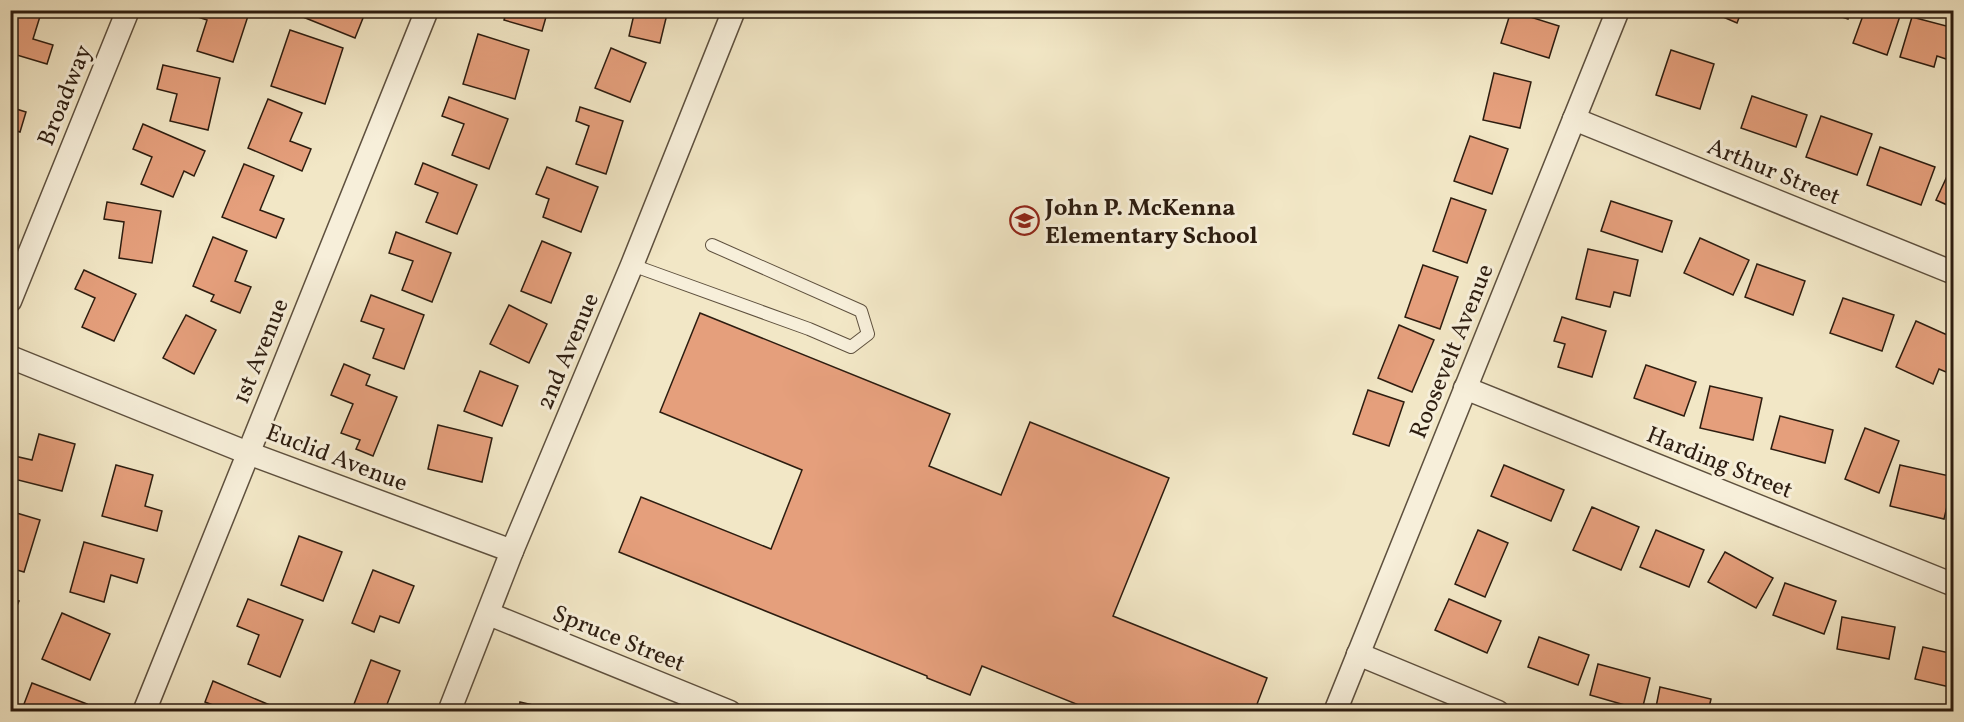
<svg xmlns="http://www.w3.org/2000/svg" width="1964" height="722" font-family="Vollkorn,serif">
<rect width="100%" height="100%" fill="#f2e7c6"/>
<filter id="stains"><feTurbulence type="fractalNoise" baseFrequency=".00333" numOctaves="4"/><feColorMatrix values="0 0 0 0 .2 0 0 0 0 .09 0 0 0 0 .02 0 0 0 .5 -.17"/></filter>
<radialGradient id="worn" r=".72"><stop offset=".6" stop-color="#630" stop-opacity="0"/><stop offset="1" stop-color="#630" stop-opacity=".3"/></radialGradient>
<g fill="#e59f7c" stroke="#2d1d10" stroke-width="1.5">
<polygon points="10,10 42,10 33,39 53,45 47,64 10,53"/>
<polygon points="187,10 243,10 249,13 233,62 197,51 207,20 186,13"/>
<polygon points="306,10 360,10 365,13 355,38 303,17"/>
<polygon points="507,10 548,10 542,31 504,20"/>
<polygon points="635,10 668,10 660,43 629,36"/>
<polygon points="1707,10 1742,10 1737,23"/>
<polygon points="1822,10 1851,10 1848,19"/>
<polygon points="1865,10 1902,10 1887,55 1853,43"/>
<polygon points="1511,11 1559,26 1549,58 1501,43"/>
<polygon points="1912,17 1954,28 1952,61 1937,56 1934,67 1900,57"/>
<polygon points="290,30 343,48 325,104 271,86"/>
<polygon points="478,34 529,50 515,99 463,84"/>
<polygon points="611,48 646,63 630,102 595,88"/>
<polygon points="1671,50 1714,64 1700,109 1656,95"/>
<polygon points="163,65 220,78 208,130 170,121 177,94 157,89"/>
<polygon points="10,73 16,75 10,91"/>
<polygon points="1494,73 1531,82 1520,128 1483,120"/>
<polygon points="1752,96 1807,115 1796,147 1741,128"/>
<polygon points="449,97 508,119 489,169 452,155 464,124 442,116"/>
<polygon points="268,99 302,113 290,141 311,149 302,171 248,148"/>
<polygon points="10,107 26,112 20,132 10,129"/>
<polygon points="580,107 623,121 606,174 576,164 589,126 576,121"/>
<polygon points="1821,116 1872,134 1857,175 1806,157"/>
<polygon points="143,124 205,151 194,176 184,171 173,197 141,184 152,157 133,149"/>
<polygon points="1470,136 1508,149 1492,194 1454,181"/>
<polygon points="1880,147 1935,167 1921,205 1867,185"/>
<polygon points="423,163 477,185 457,234 426,222 438,193 415,184"/>
<polygon points="244,164 274,176 260,210 284,219 276,238 222,217"/>
<polygon points="547,167 598,187 581,232 543,217 549,199 536,194"/>
<polygon points="1950,170 1954,171 1954,208 1936,200"/>
<polygon points="1451,198 1486,210 1467,263 1433,251"/>
<polygon points="1611,201 1672,221 1662,252 1601,231"/>
<polygon points="107,202 161,211 152,263 119,258 124,222 104,219"/>
<polygon points="396,232 451,253 432,302 402,290 413,261 389,253"/>
<polygon points="213,237 247,251 235,281 251,287 240,313 211,301 214,295 193,286"/>
<polygon points="1700,238 1749,260 1733,295 1684,273"/>
<polygon points="542,241 571,253 551,303 521,291"/>
<polygon points="1588,249 1638,260 1630,296 1614,292 1610,307 1576,299"/>
<polygon points="1757,264 1805,281 1793,315 1745,297"/>
<polygon points="1423,265 1458,277 1440,329 1405,317"/>
<polygon points="84,270 136,294 114,341 82,327 95,298 75,289"/>
<polygon points="371,295 424,315 404,369 373,358 384,329 361,321"/>
<polygon points="1843,298 1894,315 1882,351 1830,333"/>
<polygon points="509,305 547,324 529,363 490,344"/>
<polygon points="700,313 950,414 929,466 1001,495 1030,422 1169,478 1113,616 1267,678 1254,712 1096,712 982,666 970,695 927,678 927,676 619,552 641,497 771,549 802,470 660,412"/>
<polygon points="186,315 216,330 194,374 163,358"/>
<polygon points="1562,317 1606,331 1592,377 1558,367 1565,344 1554,341"/>
<polygon points="1916,321 1954,338 1953,375 1939,369 1933,384 1896,367"/>
<polygon points="1399,325 1434,340 1412,392 1378,378"/>
<polygon points="344,364 370,375 366,385 397,397 373,456 356,449 360,440 341,433 353,404 331,395"/>
<polygon points="1646,365 1696,382 1684,416 1634,398"/>
<polygon points="480,371 518,386 502,426 464,411"/>
<polygon points="1710,386 1762,398 1753,440 1700,428"/>
<polygon points="1368,390 1404,402 1389,446 1353,434"/>
<polygon points="1780,416 1833,430 1825,463 1771,449"/>
<polygon points="438,425 492,438 482,482 428,469"/>
<polygon points="1865,428 1899,441 1879,493 1845,479"/>
<polygon points="39,434 75,444 62,491 10,478 10,455 32,460"/>
<polygon points="116,465 153,475 145,506 162,511 157,531 102,516"/>
<polygon points="1504,465 1564,490 1551,521 1491,496"/>
<polygon points="1900,465 1954,477 1944,519 1890,506"/>
<polygon points="1592,507 1639,527 1621,570 1573,550"/>
<polygon points="10,511 40,520 24,572 10,568"/>
<polygon points="1478,530 1508,543 1485,597 1455,584"/>
<polygon points="1656,530 1704,550 1689,587 1640,567"/>
<polygon points="299,536 342,552 323,601 281,585"/>
<polygon points="84,542 144,559 137,583 111,575 104,602 70,592"/>
<polygon points="1725,552 1773,578 1756,608 1708,582"/>
<polygon points="373,570 414,586 399,623 380,616 374,632 352,623"/>
<polygon points="1785,583 1836,601 1824,634 1773,615"/>
<polygon points="10,598 19,601 10,622"/>
<polygon points="248,599 303,620 280,677 248,664 259,635 237,626"/>
<polygon points="1449,599 1501,621 1487,653 1435,630"/>
<polygon points="62,613 110,634 90,680 42,659"/>
<polygon points="1842,617 1895,627 1889,659 1837,649"/>
<polygon points="1539,637 1589,655 1578,685 1528,667"/>
<polygon points="1923,647 1954,654 1954,688 1915,679"/>
<polygon points="371,660 400,671 384,712 351,712"/>
<polygon points="1598,664 1650,678 1642,710 1590,695"/>
<polygon points="213,681 272,706 270,712 222,712 223,709 205,702"/>
<polygon points="32,683 87,704 84,712 21,712"/>
<polygon points="1660,687 1711,699 1708,712 1655,712"/>
<polygon points="520,702 563,712 518,712"/>
<polygon points="1755,707 1781,710 1781,712 1754,712"/>
</g>
<g fill="none" stroke-linecap="round" stroke-linejoin="round">
<defs>
<polyline id="service" points="632,265 809,329 851,347 868,334 861,311 712,245"/>
<g id="minor">
<polyline points="1574,119 1954,273"/>
<polyline points="10,301 128,10"/>
<polyline points="10,357 248,453 512,551"/>
<polyline points="1465,388 1954,585"/>
<polyline points="489,614 730,712"/>
<polyline points="1358,654 1498,712"/>
<polyline points="144,712 427,10"/>
<polyline points="449,712 512,551 632,265 734,10"/>
<polyline points="1335,712 1618,10"/>
</g>
</defs>
<use href="#service" stroke="#5e503e" stroke-width="14"/>
<use href="#minor" stroke="#5e503e" stroke-width="25"/>
<use href="#service" stroke="#f7efda" stroke-width="12"/>
<use href="#minor" stroke="#f7efda" stroke-width="22"/>
</g>
<defs>
<symbol id="school-ring" viewBox="-11 -11 22 22"><circle r="9.5" fill="#f7efda" stroke="#8f2418" stroke-width="1.5"/><path d="M0-5L7-2L0 1L-7-2ZM-4 1L0 2.5L4 1V4Q0 6-4 4Z" fill="#8f2418"/></symbol>
</defs>
<g fill-rule="evenodd">
<use href="#school-ring" x="1008" y="204" width="33" height="33"/>
</g>
<g text-anchor="middle" stroke-width="6" stroke-linejoin="round" paint-order="stroke">
<g font-size="24" fill="#2d1d10" stroke="#f7efda">
<text transform="translate(64 95) rotate(-68)" y="8">Broadway</text>
<text transform="translate(1774 171) rotate(22)" y="8">Arthur Street</text>
<text transform="translate(260 351) rotate(-68)" y="8">1st Avenue</text>
<text transform="translate(567 351) rotate(-67)" y="8">2nd Avenue</text>
<text transform="translate(1451 351) rotate(-68)" y="8">Roosevelt Avenue</text>
<text transform="translate(337 457) rotate(21)" y="8">Euclid Avenue</text>
<text transform="translate(1720 462) rotate(22)" y="8">Harding Street</text>
<text transform="translate(619 638) rotate(22)" y="8">Spruce Street</text>
</g>
<g font-size="24" font-weight="bold" fill="#2d1d10" stroke="#f7efda" text-anchor="start">
<text x="1045" y="215">John P. McKenna<tspan x="1045" dy="28">Elementary School</tspan></text>
</g>
</g>
<rect width="1964" height="722" fill="none" stroke="#f2e7c6" stroke-width="36"/>
<rect x="12" y="12" width="1940" height="698" fill="none" stroke="#2d1d10" stroke-width="3"/>
<rect x="18" y="18" width="1928" height="686" fill="none" stroke="#2d1d10" stroke-width="1.5"/>
<rect width="100%" height="100%" filter="url(#stains)"/>
<rect width="100%" height="100%" fill="url(#worn)"/>
</svg>
